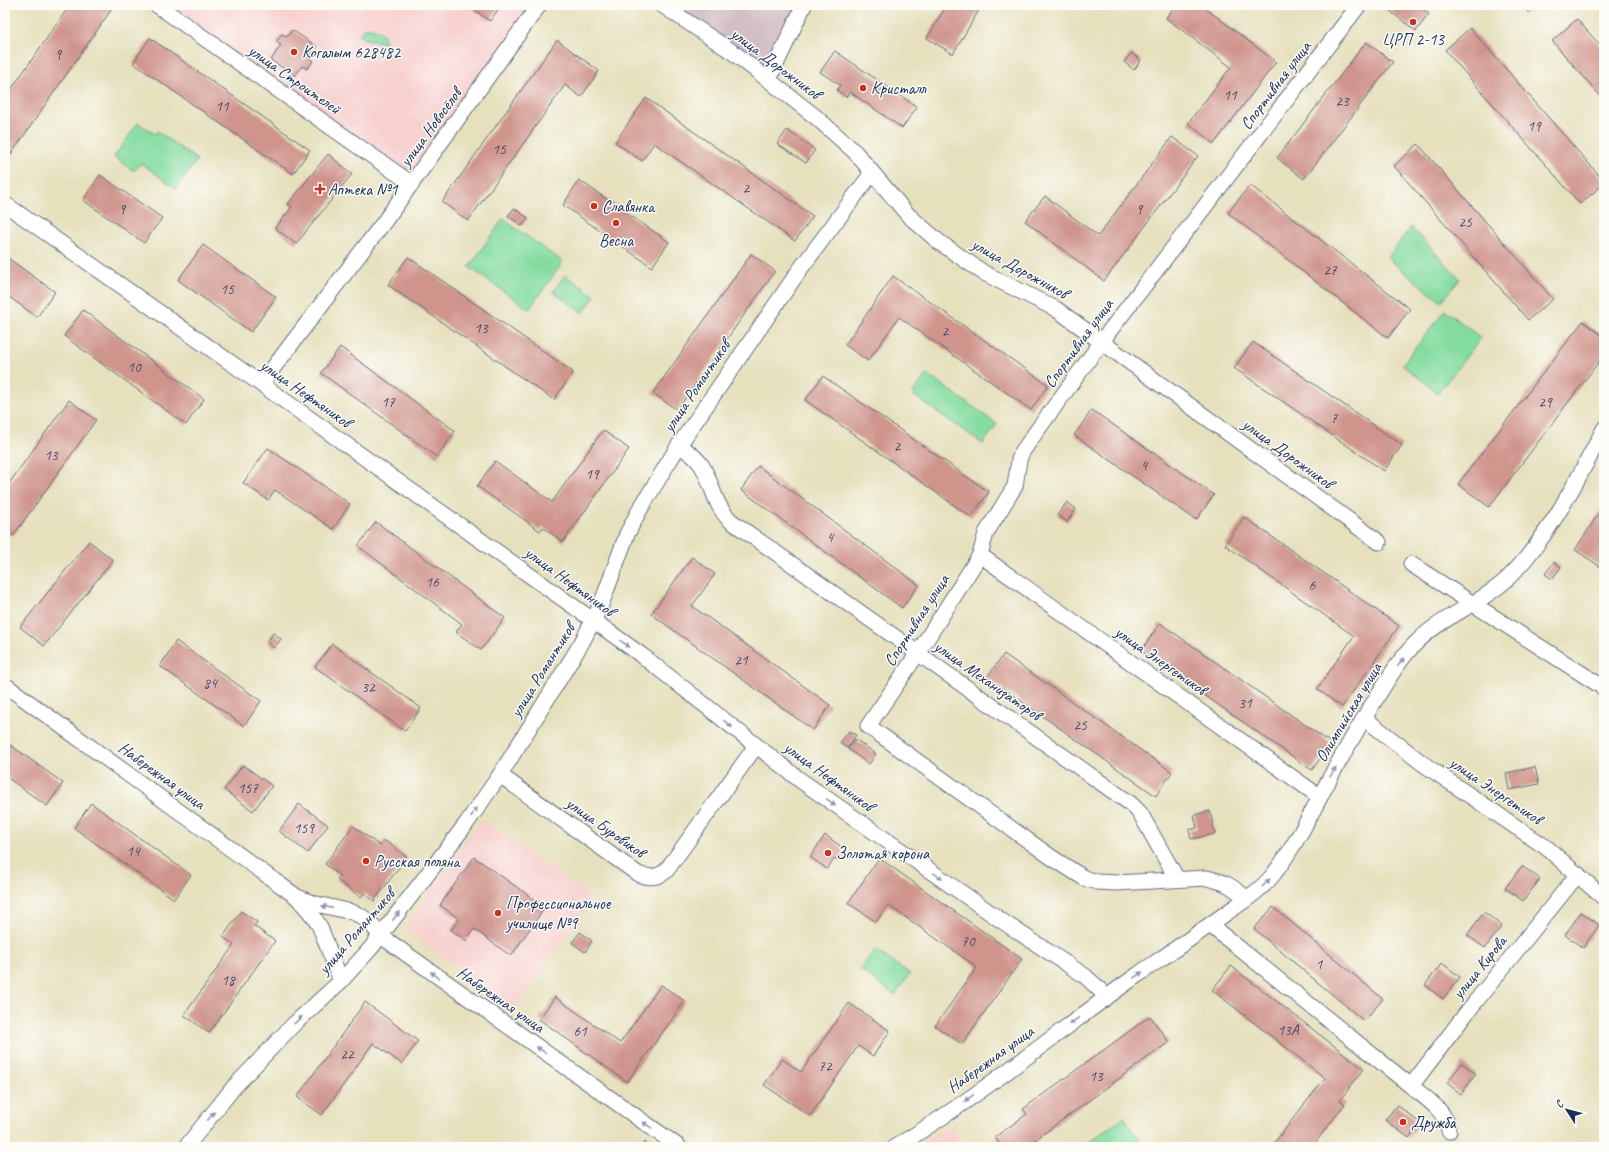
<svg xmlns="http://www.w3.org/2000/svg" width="1609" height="1152" font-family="Caveat,sans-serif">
<rect width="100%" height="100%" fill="#fdfcf7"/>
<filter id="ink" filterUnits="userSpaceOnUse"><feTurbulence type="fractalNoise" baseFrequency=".025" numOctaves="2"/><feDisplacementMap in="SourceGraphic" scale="8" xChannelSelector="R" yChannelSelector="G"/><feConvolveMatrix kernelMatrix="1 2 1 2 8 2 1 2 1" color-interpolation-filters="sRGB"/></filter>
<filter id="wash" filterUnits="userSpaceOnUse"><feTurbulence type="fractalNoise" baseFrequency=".012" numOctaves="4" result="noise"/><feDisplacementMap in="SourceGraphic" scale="16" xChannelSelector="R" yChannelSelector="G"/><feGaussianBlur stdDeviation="0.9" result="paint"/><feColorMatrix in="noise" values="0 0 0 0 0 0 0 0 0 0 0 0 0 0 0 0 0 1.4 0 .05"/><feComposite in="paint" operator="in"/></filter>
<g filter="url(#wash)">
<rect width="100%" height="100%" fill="#e6e0bd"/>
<g fill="#f7d0cf">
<polygon points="157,5 539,5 412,184"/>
<polygon points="482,819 593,898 515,1008 404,929"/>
<polygon points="950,1126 964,1147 914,1147"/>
</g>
<polygon fill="#d2bec5" points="662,5 804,5 769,79"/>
<g fill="#84dca0" stroke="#50867f">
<path d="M364,28C373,27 380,30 385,37L384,43L365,39L359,35Z"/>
<polygon points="138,123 155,134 157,131 197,160 176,189 141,163 134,171 114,157"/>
<polygon points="503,219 563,262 529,309 469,267"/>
<polygon points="1411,227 1460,279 1441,302 1387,258"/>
<polygon points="565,275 595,296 583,313 553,292"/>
<polygon points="1445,310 1481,338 1438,393 1402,365"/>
<polygon points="927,374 997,424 983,444 912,394"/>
<polygon points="875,950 910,974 895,995 860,970"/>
<polygon points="1124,1117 1144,1147 1089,1147 1087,1144"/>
</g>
<g id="blocks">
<g fill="#cf948c">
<polygon points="70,5 104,5 111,10 7,160 5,159 5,98"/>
<polygon points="467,5 501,5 490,21"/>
<polygon points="947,5 982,5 953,54 927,38"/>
<polygon points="1176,5 1201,5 1276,62 1214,144 1188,123 1231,67 1166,18"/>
<polygon points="1394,5 1417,5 1429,14 1416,31 1390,11"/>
<polygon points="1522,5 1538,5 1529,13"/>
<polygon points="1577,19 1604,50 1604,100 1552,41"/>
<polygon points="1470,28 1604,181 1604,184 1580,204 1445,50"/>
<polygon points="292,30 316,46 308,57 313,61 307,69 302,66 295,76 271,60 281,45 276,42 282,34 287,37"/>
<polygon points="150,38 310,150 293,174 133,63"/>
<polygon points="557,40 599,71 581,97 565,85 468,221 442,202"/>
<polygon points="1366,42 1393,62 1304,179 1277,158"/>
<polygon points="835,51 917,107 902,128 850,92 846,97 837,90 840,85 820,72"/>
<polygon points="1131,53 1141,60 1134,70 1124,62"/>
<polygon points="646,98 813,216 795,241 654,143 642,161 615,142"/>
<polygon points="787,130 815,150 806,163 777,144"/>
<polygon points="1172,137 1198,156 1104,281 1025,221 1045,196 1098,236"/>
<polygon points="1418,144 1553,299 1528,320 1394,166"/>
<polygon points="328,154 352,174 296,244 275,228 292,207 288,204"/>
<polygon points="100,175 162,218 144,243 83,200"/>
<polygon points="579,180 669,242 652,267 563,205"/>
<polygon points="1250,185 1410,309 1388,338 1228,213"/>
<polygon points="514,208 528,218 522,226 508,216"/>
<polygon points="203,245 276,297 251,332 178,280"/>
<polygon points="751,254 775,271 677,410 653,393"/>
<polygon points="5,256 55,292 37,317 5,294"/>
<polygon points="408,257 573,372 554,400 388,285"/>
<polygon points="893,276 1048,385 1031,410 899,317 868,361 845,345"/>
<polygon points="83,310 204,399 186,425 64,336"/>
<polygon points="1583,321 1604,337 1604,355 1489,507 1458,484"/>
<polygon points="1253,342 1402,445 1384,471 1234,368"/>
<polygon points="340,347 455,431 437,457 321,373"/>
<polygon points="823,376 989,492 971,517 805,400"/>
<polygon points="69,400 96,420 13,536 5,530 5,489"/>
<polygon points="1092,410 1214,495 1196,520 1074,435"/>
<polygon points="603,430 629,449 563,542 543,527 540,531 477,486 495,461 552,502"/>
<polygon points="268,448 350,504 333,529 275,490 268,500 243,483"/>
<polygon points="758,466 919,585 902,608 741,490"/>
<polygon points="1067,502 1076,509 1067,522 1057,515"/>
<polygon points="1604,505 1604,569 1575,550"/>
<polygon points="1244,517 1399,626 1342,707 1317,689 1354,636 1225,545"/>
<polygon points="376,522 505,618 481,650 456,632 462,624 358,546"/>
<polygon points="89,541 113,560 44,646 20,627"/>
<polygon points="692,557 715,574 692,606 830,705 813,730 651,614"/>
<polygon points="1554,562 1561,567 1552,579 1545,574"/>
<polygon points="1160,623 1331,743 1312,770 1141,651"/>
<polygon points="273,633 281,639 274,648 267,642"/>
<polygon points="176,641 261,701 244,726 160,666"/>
<polygon points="332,644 421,708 405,731 315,667"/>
<polygon points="1004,654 1172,772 1156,796 987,677"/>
<polygon points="849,731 856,735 847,748 840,743"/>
<polygon points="855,739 876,754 869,764 848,749"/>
<polygon points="5,741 63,783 47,806 5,776"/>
<polygon points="243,765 272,786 253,811 224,790"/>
<polygon points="1535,767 1539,784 1509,790 1506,773"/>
<polygon points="91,803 191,875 174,899 74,828"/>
<polygon points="299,804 328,825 308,853 279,831"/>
<polygon points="1210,811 1215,834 1191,839 1189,830 1197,828 1194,815"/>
<polygon points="353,826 380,846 384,840 407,857 374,901 364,893 361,897 337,880 340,876 325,864"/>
<polygon points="825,835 846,850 838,860 835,858 827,869 810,857"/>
<polygon points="474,857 545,907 511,956 474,929 466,941 451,930 459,919 440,905"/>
<polygon points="879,858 1022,959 962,1044 935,1026 977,967 888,905 876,922 848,903"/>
<polygon points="1522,866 1540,879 1523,901 1505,888"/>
<polygon points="1273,907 1383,999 1364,1021 1254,929"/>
<polygon points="241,911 257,922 254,926 275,941 209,1033 184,1015 234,945 223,937"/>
<polygon points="1484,912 1502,926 1485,948 1467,935"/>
<polygon points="1581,912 1599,925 1583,948 1565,935"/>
<polygon points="580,932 592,941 585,952 572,943"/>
<polygon points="1442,963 1460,977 1443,999 1425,985"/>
<polygon points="1231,966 1364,1069 1340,1100 1345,1104 1312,1147 1271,1147 1325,1078 1212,990"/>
<polygon points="661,985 685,1001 627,1082 539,1019 555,997 620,1043"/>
<polygon points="365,1002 418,1041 402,1064 373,1043 322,1115 297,1097"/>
<polygon points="849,1003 890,1031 873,1056 858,1046 810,1116 764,1085 782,1059 801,1072"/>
<polygon points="1150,1016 1169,1042 1035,1140 1040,1147 1002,1147 995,1137 1027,1114 1023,1109"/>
<polygon points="1462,1063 1476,1074 1461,1094 1447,1083"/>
<polygon points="1397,1105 1420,1123 1409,1138 1385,1120"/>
<polygon points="645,1142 651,1147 641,1147"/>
</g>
</g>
</g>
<g filter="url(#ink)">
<use href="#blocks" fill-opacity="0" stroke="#626d7f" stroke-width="1"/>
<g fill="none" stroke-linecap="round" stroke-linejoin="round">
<defs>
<g id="minor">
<polyline points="157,5 412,184"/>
<polyline points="662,5 734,53 817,118 855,152 908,215 939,242 984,273 1056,309 1379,542"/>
<polyline points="769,79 804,5"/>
<polyline points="5,204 261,384 594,621 644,657 800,780 1002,921 1085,976 1099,989 1106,998"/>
<polyline points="261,384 384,222 539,5"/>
<path d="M679,445C687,451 697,457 702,466C713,484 714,506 731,521L1131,804L1140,813L1177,879"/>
<polyline points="980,555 1320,797"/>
<polyline points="1411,564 1604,688"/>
<polyline points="5,685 297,897 314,917 320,927 341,981"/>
<polyline points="1364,718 1422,763 1547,848 1604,898"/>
<path d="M500,775L638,874C649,878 657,878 666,871L756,746"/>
<polyline points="297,897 312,903 352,912 361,916 370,923 381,936 679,1147"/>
<path d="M1247,899C1232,886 1226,882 1207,878L1116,883L1097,882L1084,878L1051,857L868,726L918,653L980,555L986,533L1015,486L1019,460L1022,452L1036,432L1108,333L1359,5"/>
<path d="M1210,925L1411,1086C1425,1098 1447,1111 1449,1131"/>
<polyline points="1411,1086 1468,1011 1578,874"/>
<polyline points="186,1147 234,1087 293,1025 341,981 371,948 466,824 500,775 581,644 601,605 627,534 639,511 679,445 801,268 872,173"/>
<path d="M895,1147C979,1097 1056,1033 1136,976C1165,956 1196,935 1225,914C1242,902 1260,891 1273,875C1293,849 1308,820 1323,791C1341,757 1360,724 1380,692C1390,676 1400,659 1413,646C1439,617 1478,606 1506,580C1547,541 1578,479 1604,429"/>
</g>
</defs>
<use href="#minor" stroke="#626d7f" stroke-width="17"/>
<use href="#minor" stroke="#fff" stroke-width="15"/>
</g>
<defs><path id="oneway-solid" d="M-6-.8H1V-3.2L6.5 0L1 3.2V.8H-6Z"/></defs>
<g fill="#8d97ae">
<use href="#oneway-solid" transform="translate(625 644) rotate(36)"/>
<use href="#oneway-solid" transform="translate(1401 662) rotate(-53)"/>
<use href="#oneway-solid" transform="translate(728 724) rotate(39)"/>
<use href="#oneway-solid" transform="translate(1333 772) rotate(-60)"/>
<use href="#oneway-solid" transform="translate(831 802) rotate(35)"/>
<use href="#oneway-solid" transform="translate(474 812) rotate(-56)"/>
<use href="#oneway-solid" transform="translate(938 876) rotate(35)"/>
<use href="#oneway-solid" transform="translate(1266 883) rotate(-46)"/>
<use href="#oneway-solid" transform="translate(327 907) rotate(-167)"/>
<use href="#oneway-solid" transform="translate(396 916) rotate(-53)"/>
<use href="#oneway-solid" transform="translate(435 975) rotate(-144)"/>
<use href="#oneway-solid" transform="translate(1138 975) rotate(-35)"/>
<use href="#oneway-solid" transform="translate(298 1020) rotate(-43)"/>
<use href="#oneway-solid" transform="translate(1074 1021) rotate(143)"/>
<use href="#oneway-solid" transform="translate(541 1050) rotate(-145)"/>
<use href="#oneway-solid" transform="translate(969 1098) rotate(144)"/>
<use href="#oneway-solid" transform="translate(211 1116) rotate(-52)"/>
<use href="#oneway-solid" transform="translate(647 1125) rotate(-145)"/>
</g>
</g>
<g fill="#c8321e" stroke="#fdfcf7" stroke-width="1.5">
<circle cx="1413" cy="22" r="4"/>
<circle cx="294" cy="52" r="4"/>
<circle cx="863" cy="88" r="4"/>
<path d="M318 183h4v4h4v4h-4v4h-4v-4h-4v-4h4z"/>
<circle cx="594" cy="206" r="4"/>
<circle cx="616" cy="223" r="4"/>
<circle cx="828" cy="853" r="4"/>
<circle cx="366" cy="861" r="4"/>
<circle cx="498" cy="913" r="4"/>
<circle cx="1403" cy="1122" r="4"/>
</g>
<g text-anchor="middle" stroke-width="3" stroke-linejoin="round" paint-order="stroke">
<g font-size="15" fill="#48486a">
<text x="58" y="59">9</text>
<text x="1230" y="100">11</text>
<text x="1342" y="106">23</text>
<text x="222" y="111">11</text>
<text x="1534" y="131">19</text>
<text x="499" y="154">15</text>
<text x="746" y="193">2</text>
<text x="122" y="214">9</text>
<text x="1139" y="214">9</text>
<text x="1465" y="227">25</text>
<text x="1330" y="275">27</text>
<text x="227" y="294">15</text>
<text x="481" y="333">13</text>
<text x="945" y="336">2</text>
<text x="134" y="372">10</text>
<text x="388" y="407">17</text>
<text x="1545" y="407">29</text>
<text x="1334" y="423">7</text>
<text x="897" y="451">2</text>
<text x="51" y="460">13</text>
<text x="1144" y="470">4</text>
<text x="592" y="479">19</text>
<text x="830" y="542">4</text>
<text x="432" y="587">16</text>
<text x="1312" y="590">6</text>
<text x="741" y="665">21</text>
<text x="210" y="688">84</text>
<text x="368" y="692">32</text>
<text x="1245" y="708">31</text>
<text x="1080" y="730">25</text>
<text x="248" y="793">157</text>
<text x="304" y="833">159</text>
<text x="133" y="856">14</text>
<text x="968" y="946">70</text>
<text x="1319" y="969">1</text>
<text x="228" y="985">18</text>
<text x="1288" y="1035">13А</text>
<text x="580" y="1036">61</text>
<text x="347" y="1059">22</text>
<text x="825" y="1071">72</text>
<text x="1096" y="1081">13</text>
</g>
<g font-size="17" fill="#1b2f5e" stroke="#fdfcf7" text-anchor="start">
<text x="1413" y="45" text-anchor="middle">ЦРП 2-13</text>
<text x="302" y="58">Когалым 628482</text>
<text x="871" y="94">Кристалл</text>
<text x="328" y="195">Аптека №1</text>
<text x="602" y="212">Славянка</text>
<text x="616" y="246" text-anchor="middle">Весна</text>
<text x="836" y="859">Золотая корона</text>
<text x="374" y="867">Русская поляна</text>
<text x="506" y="909">Профессиональное<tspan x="506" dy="20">училище №9</tspan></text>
<text x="1411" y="1128">Дружба</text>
</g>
<g font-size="17" fill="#1b2f5e" stroke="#fdfcf7">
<text transform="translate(776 63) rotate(37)" y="6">улица Дорожников</text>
<text transform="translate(295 79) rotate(35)" y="6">улица Строителей</text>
<text transform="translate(1275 85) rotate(-53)" y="6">Спортивная улица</text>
<text transform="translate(430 127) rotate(-54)" y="6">улица Новосёлов</text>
<text transform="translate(1020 268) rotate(29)" y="6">улица Дорожников</text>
<text transform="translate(1078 343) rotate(-54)" y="6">Спортивная улица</text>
<text transform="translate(696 386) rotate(-56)" y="6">улица Романтиков</text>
<text transform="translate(306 393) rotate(35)" y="6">улица Нефтяников</text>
<text transform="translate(1288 453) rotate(36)" y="6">улица Дорожников</text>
<text transform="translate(570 581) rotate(36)" y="6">улица Нефтяников</text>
<text transform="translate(916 620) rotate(-57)" y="6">Спортивная улица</text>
<text transform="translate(1161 660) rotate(35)" y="6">улица Энергетиков</text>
<text transform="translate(542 670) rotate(-58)" y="6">улица Романтиков</text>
<text transform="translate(988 680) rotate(35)" y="6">улица Механизаторов</text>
<text transform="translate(1348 712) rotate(-59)" y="6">Олимпийская улица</text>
<text transform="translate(162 775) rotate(36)" y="6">Набережная улица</text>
<text transform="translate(829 776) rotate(36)" y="6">улица Нефтяников</text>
<text transform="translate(1496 790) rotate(34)" y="6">улица Энергетиков</text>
<text transform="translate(606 827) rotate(35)" y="6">улица Буровиков</text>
<text transform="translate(356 931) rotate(-49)" y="6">улица Романтиков</text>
<text transform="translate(1479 967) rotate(-51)" y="6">улица Кирова</text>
<text transform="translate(501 999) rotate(35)" y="6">Набережная улица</text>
<text transform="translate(990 1059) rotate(-36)" y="6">Набережная улица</text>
</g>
</g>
<rect width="1609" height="1152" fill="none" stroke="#fdfcf7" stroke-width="20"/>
<g transform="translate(1567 1110) rotate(306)" stroke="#fdfcf7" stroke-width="3" paint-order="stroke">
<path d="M0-3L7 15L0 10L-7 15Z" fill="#1b2f5e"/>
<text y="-6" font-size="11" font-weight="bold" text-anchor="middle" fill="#1b2f5e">С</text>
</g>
</svg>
